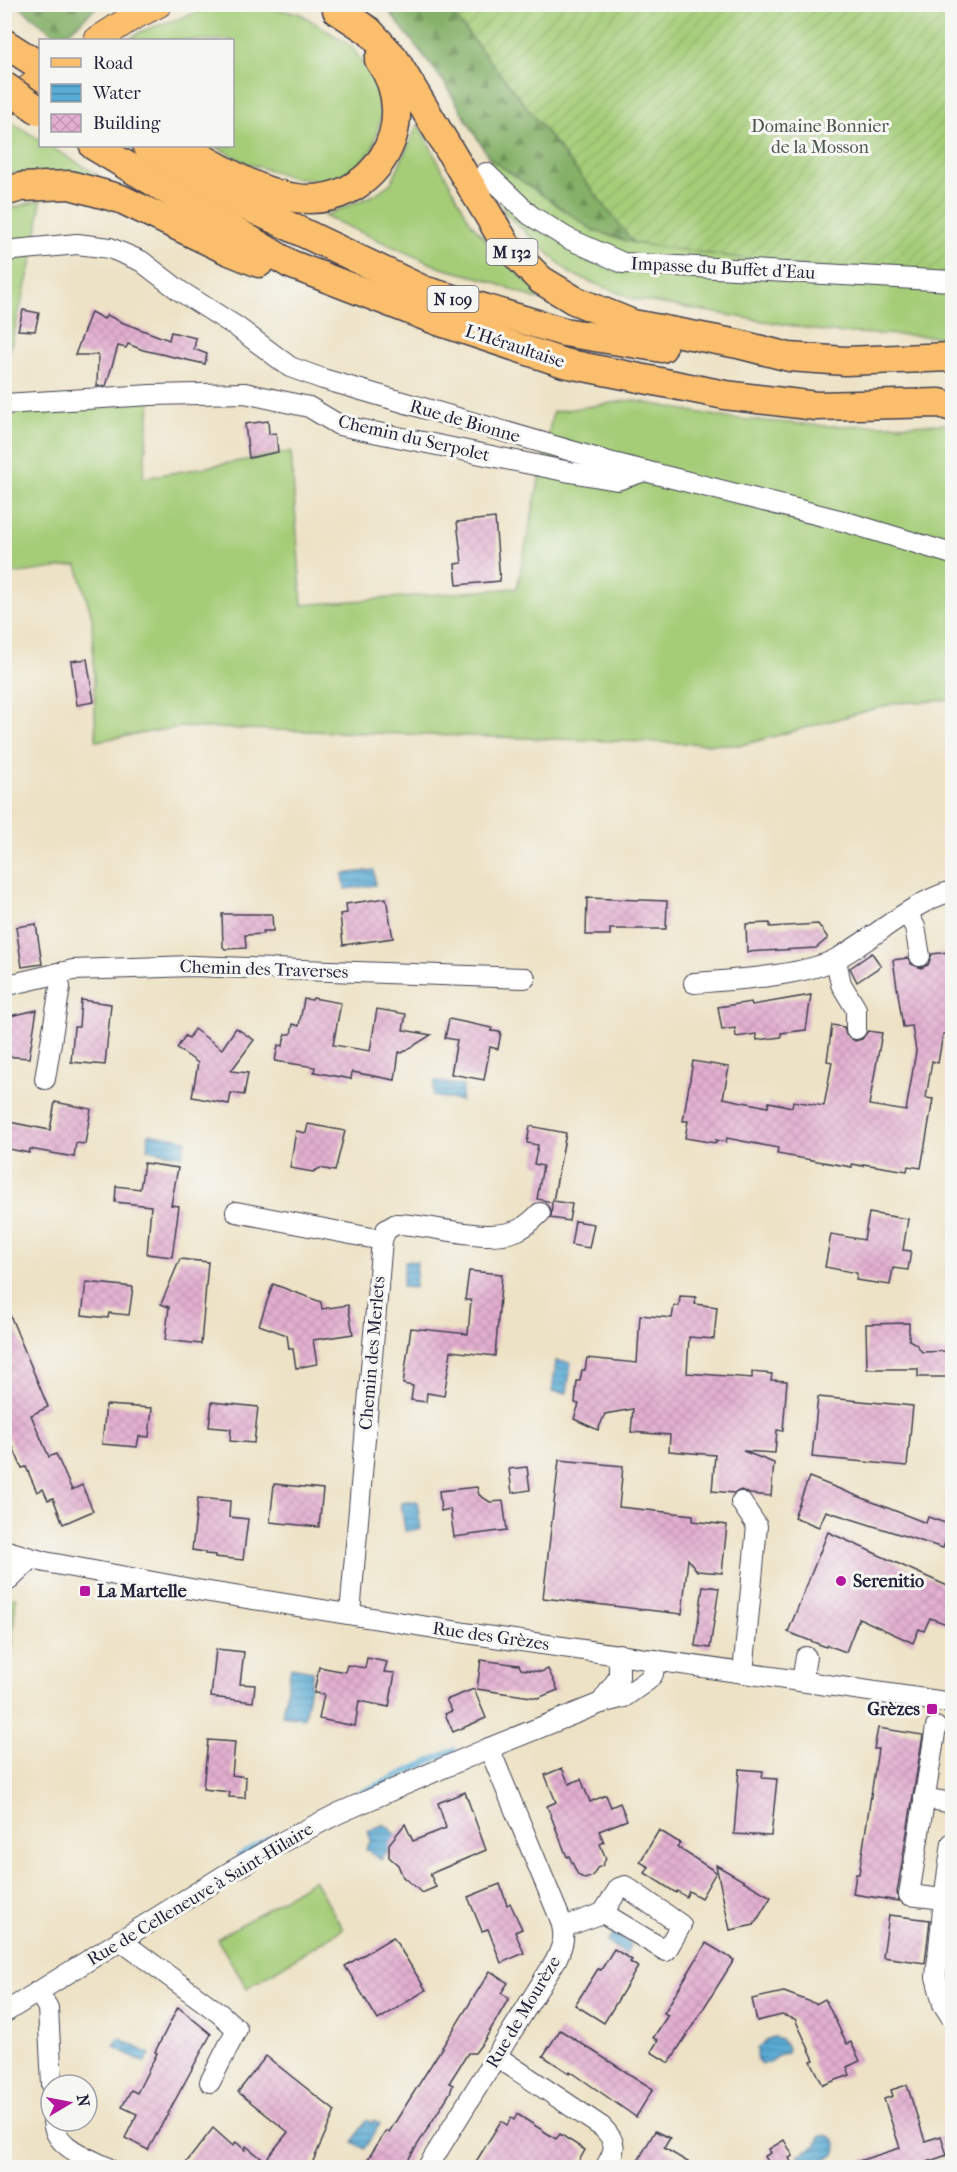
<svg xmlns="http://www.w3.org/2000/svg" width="957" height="2172" font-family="'IM FELL French Canon',serif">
<defs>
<pattern id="forest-firs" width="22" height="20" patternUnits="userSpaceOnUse" patternTransform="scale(1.5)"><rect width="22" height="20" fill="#84b068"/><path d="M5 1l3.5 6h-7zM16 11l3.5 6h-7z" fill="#6c8f57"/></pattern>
<pattern id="garden-furrows" width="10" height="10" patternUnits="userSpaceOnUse" patternTransform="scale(1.5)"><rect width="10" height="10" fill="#a5cd78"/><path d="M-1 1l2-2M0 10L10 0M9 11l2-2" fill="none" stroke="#8eb069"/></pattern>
<pattern id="water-rules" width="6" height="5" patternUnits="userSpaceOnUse" patternTransform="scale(1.5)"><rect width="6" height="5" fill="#59aad4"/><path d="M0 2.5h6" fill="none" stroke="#498aad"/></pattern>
<pattern id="building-cross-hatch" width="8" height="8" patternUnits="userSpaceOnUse" patternTransform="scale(1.5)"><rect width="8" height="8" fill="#e3afd0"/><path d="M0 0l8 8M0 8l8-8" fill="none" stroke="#c296b4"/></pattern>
</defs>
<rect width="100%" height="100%" fill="#f6f6f2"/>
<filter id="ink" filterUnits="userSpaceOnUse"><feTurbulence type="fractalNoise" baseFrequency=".0167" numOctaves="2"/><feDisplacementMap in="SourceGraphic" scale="12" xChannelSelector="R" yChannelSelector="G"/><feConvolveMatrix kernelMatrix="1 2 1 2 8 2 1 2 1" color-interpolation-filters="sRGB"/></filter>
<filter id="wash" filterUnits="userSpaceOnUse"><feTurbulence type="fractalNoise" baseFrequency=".008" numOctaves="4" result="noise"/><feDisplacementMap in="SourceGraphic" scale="24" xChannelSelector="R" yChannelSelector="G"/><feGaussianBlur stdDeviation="1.35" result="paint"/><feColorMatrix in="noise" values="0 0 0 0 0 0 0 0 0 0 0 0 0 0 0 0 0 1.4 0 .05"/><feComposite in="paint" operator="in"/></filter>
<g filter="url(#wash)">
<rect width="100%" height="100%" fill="#ede2c5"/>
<g fill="#a5cd78" stroke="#64785a" stroke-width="1.5">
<polygon points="219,5 240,5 299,13 351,46 376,82 381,117 372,151 354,168 328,180 294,178 244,162 215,146 232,146 232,40 127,40 142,31"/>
<polygon points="14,124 40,140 40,146 49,146 100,176 5,173 5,130"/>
<polygon points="418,124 471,223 500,256 535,289 539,300 485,279 441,268 324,216 374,195 391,183"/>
<polygon points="489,158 593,230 634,243 952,288 952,337 829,332 634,299 571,274 505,213"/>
<polygon points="41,200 35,248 5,369 5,210"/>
<polygon points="151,395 143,478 291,452 302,605 517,588 553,412 632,400 727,418 827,426 952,424 952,700 896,703 742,745 180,727 96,741 92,617 77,565 5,575 5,404"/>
<polygon points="16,1597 5,1716 5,1598"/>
<polygon points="314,1880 343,1929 247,1988 217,1939"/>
</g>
<g fill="url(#forest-firs)" stroke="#536952" stroke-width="1.5">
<polygon points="17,5 99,5 61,39"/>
<polygon points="384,5 446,5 634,243 593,230 489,158 444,82"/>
</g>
<polygon fill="url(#garden-furrows)" stroke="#64785a" stroke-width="1.5" points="446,5 952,5 952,288 634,243"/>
<g fill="url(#water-rules)" stroke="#3e6688" stroke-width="1.5">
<polygon points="374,870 375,885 345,889 343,874"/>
<polygon points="435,1081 463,1086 461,1101 433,1096"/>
<polygon points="149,1133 186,1140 182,1156 147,1149"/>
<polygon points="405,1261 417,1262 415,1288 402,1287"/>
<polygon points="556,1361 571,1363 567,1393 552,1392"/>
<polygon points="417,1501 421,1529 405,1531 401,1503"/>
<polygon points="291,1667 313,1671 304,1718 282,1715"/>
<polygon points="384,1824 397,1835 389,1850 381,1860 366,1849 371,1840 368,1831"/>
<polygon points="614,1933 631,1944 625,1954 607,1942"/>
<polygon points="774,2037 781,2039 788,2048 787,2053 778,2055 770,2063 762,2064 757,2059 757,2048 768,2039"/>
<polygon points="119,2038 150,2054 145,2063 114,2047"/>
<polygon points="366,2120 372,2123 374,2120 380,2124 364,2149 353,2142"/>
<path d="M823,2135C835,2136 840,2144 835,2154L813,2167H805L798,2155L817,2145L820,2136Z"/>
</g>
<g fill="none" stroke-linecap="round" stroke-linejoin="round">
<g stroke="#59aad4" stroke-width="6">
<polyline points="337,1804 454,1750"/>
<polyline points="239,1856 272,1837"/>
</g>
</g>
<g id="blocks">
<g fill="url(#building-cross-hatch)">
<polygon points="23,310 39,313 35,331 18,330"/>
<polygon points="91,312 104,319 107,315 121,322 169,340 171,332 196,338 194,349 207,354 205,364 143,350 128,344 126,348 118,346 106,386 97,386 98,355 75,355"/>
<polygon points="268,421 269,434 276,433 278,452 249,458 245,424"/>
<polygon points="495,518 500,581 457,585 455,564 462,563 457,522"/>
<polygon points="87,659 94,702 77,705 71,661"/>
<polygon points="386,898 393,938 343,945 340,914 347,913 346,904"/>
<polygon points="587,898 667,901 666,929 610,929 610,935 586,935"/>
<polygon points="222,914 272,914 273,931 263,931 263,934 245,935 246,948 225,949 223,947"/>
<polygon points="770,923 770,927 818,924 828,938 816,948 747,952 746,924"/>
<polygon points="36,924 42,964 22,967 16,927"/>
<polygon points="949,952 952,974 952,1028 948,1029 948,1034 943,1034 938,1063 932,1061 926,1098 933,1099 921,1168 908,1166 907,1171 863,1164 863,1166 852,1164 852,1167 777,1154 778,1148 727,1138 726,1142 716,1140 716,1143 685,1138 688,1121 683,1121 693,1061 729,1067 723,1098 768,1107 769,1102 792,1107 793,1101 824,1106 832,1062 827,1061 832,1025 844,1027 846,1035 855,1041 862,1039 868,1031 882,1033 869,1105 906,1111 916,1051 912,1026 903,1027 893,960 908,958 911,964 921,968 928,965 932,954"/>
<polygon points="872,953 881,966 857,982 850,968"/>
<polygon points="811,995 806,1030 781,1033 781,1037 757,1040 756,1034 736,1037 735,1028 722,1030 718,1007 751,1002 752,1005"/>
<polygon points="313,998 341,1003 333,1045 370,1051 377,1009 406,1014 403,1030 431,1035 402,1053 399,1052 395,1080 352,1072 351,1079 314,1072 315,1067 275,1061 278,1045 283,1046 285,1034 291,1034 293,1024 299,1026 304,999 312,1000"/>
<polygon points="81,1000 111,1004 105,1065 71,1062 74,1027 79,1027"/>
<polygon points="37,1010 29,1058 4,1056 4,1025 8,1026 10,1016"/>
<polygon points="449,1019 492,1028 491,1031 501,1032 498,1049 490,1047 484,1080 451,1074 457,1040 445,1038"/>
<polygon points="236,1028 254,1040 231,1071 248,1073 244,1095 231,1093 229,1104 192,1097 198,1063 177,1048 185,1036 189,1038 194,1029 222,1049"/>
<polygon points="55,1102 91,1109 85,1144 76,1143 74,1157 30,1149 29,1153 4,1148 4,1121 50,1130"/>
<polygon points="308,1124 345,1131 335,1171 320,1168 313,1172 290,1168 296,1131 306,1133"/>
<polygon points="530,1126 566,1133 553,1201 572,1204 569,1221 551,1218 552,1202 537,1199 543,1166 534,1164 538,1145 527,1143"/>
<polygon points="144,1163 178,1168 171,1205 179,1206 172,1257 147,1254 151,1206 115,1202 116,1186 140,1189"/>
<polygon points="869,1213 908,1219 903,1250 911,1251 908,1270 893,1268 890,1285 856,1280 857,1273 825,1267 831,1234 864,1240"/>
<polygon points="575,1221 594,1224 589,1248 571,1245"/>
<polygon points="180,1259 208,1262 201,1344 165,1340 169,1307 161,1304"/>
<polygon points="469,1271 502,1274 495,1356 451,1351 444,1396 427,1393 426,1402 411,1400 413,1386 403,1384 411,1328 468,1334 471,1300 465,1300"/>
<polygon points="86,1282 133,1287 129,1315 109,1313 108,1318 82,1315"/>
<polygon points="273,1284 321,1302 322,1309 348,1305 353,1334 313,1340 317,1364 296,1368 293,1349 289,1349 287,1335 259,1325"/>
<polygon points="680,1296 696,1297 695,1304 717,1307 714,1339 689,1337 687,1373 752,1378 752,1372 772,1374 771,1380 787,1381 783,1431 777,1430 775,1453 743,1451 774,1463 771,1496 750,1494 741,1490 734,1493 712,1491 715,1455 669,1451 670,1435 631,1432 633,1409 605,1414 598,1430 574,1419 579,1404 575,1403 577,1381 580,1381 582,1370 585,1370 587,1358 637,1363 640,1315 672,1318 674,1306 679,1306"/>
<polygon points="5,1303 48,1407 31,1415 49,1457 56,1454 72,1490 82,1485 93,1511 63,1524 53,1498 48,1500 43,1489 37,1492 26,1467 22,1468 4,1426"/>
<polygon points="909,1323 909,1340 916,1344 922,1352 952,1351 952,1377 918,1377 918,1369 867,1369 866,1324"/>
<polygon points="818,1397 913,1406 907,1466 812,1457"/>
<polygon points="212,1402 258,1407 254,1443 230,1441 231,1429 209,1427"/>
<polygon points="106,1405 152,1408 149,1437 139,1436 137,1447 102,1444"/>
<polygon points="559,1460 623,1466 619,1507 693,1515 693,1521 727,1525 722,1573 697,1571 688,1559 682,1614 543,1598"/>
<polygon points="527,1467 530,1490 512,1493 509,1469"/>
<polygon points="809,1477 926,1523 928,1517 951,1525 943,1548 826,1511 819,1527 794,1517"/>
<polygon points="274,1484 323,1489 319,1527 270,1522"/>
<polygon points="477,1487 479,1495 490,1502 503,1501 507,1530 454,1537 450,1509 441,1511 439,1491"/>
<polygon points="198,1498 230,1501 229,1517 248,1519 243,1560 215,1557 216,1555 205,1554 205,1552 192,1550"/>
<polygon points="828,1532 952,1588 952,1626 930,1618 924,1631 919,1629 913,1643 859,1618 846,1652 827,1645 826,1647 788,1632"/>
<polygon points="703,1586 719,1588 710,1648 695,1646"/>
<polygon points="216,1649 244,1652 240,1684 255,1685 253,1702 211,1697"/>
<polygon points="367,1658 387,1662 384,1672 395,1673 389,1707 359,1701 355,1726 319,1719 324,1694 314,1693 319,1667 345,1672 347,1665 365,1668"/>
<polygon points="481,1660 519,1665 521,1669 541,1672 548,1669 558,1690 538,1698 477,1689"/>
<polygon points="474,1689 486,1718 453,1732 445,1714 452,1711 446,1700"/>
<polygon points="878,1728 923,1735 897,1893 899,1901 853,1894 856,1874 859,1874 875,1769 878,1749 874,1749"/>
<polygon points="208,1740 235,1742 232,1775 246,1777 245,1798 229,1797 230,1792 203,1789"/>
<polygon points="562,1768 569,1784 581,1779 590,1802 606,1795 611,1807 620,1803 627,1820 599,1831 604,1842 600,1844 606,1859 602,1866 597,1868 593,1876 585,1879 578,1875 569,1856 567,1857 547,1806 556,1802 545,1775"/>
<polygon points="739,1769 763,1771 762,1778 777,1779 771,1836 734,1834"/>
<polygon points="465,1792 486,1850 430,1874 436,1887 422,1893 403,1877 398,1865 389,1857 389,1844 405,1824 413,1841 446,1828 438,1803"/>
<polygon points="659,1830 680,1843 677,1847 716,1872 701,1898 689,1891 686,1897 677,1891 676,1893 645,1873 649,1867 640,1862"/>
<polygon points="716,1865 771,1897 754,1925 730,1930"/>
<polygon points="500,1884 507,1905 510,1903 522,1929 515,1932 524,1953 501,1963 488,1929 482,1931 468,1897"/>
<polygon points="889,1915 930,1920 925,1963 883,1957"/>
<polygon points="393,1937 426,1990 378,2020 345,1966"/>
<polygon points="706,1943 734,1960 669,2063 651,2052 658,2040 653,2038 668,2015 664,2013"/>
<polygon points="614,1949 632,1960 630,1962 638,1967 604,2023 575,2005 598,1969 601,1970"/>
<polygon points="490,1971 508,1983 501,1993 509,1998 484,2041 475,2053 468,2053 449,2083 453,2085 450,2093 403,2168 362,2168 386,2131 389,2132"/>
<polygon points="784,1992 816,2004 825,1999 847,2044 851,2042 860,2061 847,2067 850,2075 823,2085 811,2061 814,2060 795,2019 782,2015 757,2021 752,1999"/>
<polygon points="178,2007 211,2034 148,2150 125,2138 137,2114 122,2107 131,2090 137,2093 157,2053 155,2052"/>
<polygon points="560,2030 653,2089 636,2117 570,2071 569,2073 543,2056"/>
<polygon points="266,2056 335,2111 310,2168 182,2168 213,2128 233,2146 236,2142 245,2150 246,2146 265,2161 288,2132 238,2092"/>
<polygon points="907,2085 925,2141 941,2136 947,2155 910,2168 850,2168 849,2164 900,2148 884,2099 893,2096 891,2090"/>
<polygon points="517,2114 556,2139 560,2134 585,2150 575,2168 472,2168 501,2121 507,2125 511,2118 514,2120"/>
<polygon points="655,2131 670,2138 664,2148 698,2168 634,2168"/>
<polygon points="784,2140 793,2156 789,2158 794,2168 771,2168 765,2156 771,2153 769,2149"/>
</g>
</g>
</g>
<g filter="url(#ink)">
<use href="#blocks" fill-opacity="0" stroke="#403f50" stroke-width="1.5"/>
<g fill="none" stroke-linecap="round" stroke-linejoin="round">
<defs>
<g id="minor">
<polyline points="486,173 530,215 567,238 623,263 952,281"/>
<polyline points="4,251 77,244 110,248 141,261 180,291 237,327 290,367 323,379 613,463 843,521 952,554"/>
<polyline points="4,404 151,395 245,393 309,407 339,425 570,472 617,480 645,471"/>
<polyline points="907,913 915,927 920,956"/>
<polyline points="836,960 841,984 856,1009 856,1029"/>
<path d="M694,983C732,980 806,976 838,958C876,937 910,903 952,891"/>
<polyline points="4,986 73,970 193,966 525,978"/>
<polyline points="45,1079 60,987 57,973"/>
<polyline points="236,1212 382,1240 350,1614"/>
<path d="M382,1240L386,1230L396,1224C431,1224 486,1244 518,1230C527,1226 534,1219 540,1213"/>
<polyline points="741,1502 757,1526 743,1673"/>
<polyline points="4,1550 45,1562 191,1589 472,1634 952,1703"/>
<polyline points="4,1582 9,1580 31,1559"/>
<polyline points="802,1681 806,1657"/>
<polyline points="601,1703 619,1677 619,1654"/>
<polyline points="936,1727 909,1895 944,1899"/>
<polyline points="924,1798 952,1803"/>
<polyline points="952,1843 944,1899 936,1977 943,2004 952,2018"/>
<polyline points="564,1927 603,1913 619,1888 625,1886 681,1925 666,1951 603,1913"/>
<polyline points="120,1940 219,2013 237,2029 210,2082"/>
<polyline points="38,1991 48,2008 52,2085"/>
<polyline points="4,2013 225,1875 282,1842 339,1813 489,1748 601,1703 624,1697 648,1680 653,1674 655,1660"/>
<path d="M496,2056L602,2127C618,2143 616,2149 605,2168"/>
<path d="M53,2121C55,2148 87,2157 108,2168"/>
<path d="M427,2168L556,1960C564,1943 566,1934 559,1916L489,1748"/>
</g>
<g id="major">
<polyline points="97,40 131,18 159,4"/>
<polyline points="4,105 40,80"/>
</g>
<g id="highway">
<polyline points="337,10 369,31 394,58 507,246 541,280 574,300 633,324 738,344 789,357 845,361 952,357"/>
<polyline points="4,43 40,66"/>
<polyline points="94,146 290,264 438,321 564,363 725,395 816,406 940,403 952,407"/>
<polyline points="147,146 247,206 423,290 564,332 662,348"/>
<path d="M187,150C221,167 257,193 296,198C372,209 425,124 379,60"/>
<polyline points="4,192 21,187 70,185 121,199 227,250 259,263"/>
</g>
</defs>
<use href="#minor" stroke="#403f50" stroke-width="22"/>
<use href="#major" stroke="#403f50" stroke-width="28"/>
<use href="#highway" stroke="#403f50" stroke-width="31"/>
<use href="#minor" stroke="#fff" stroke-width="20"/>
<use href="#major" stroke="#fabe6d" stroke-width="26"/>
<use href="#highway" stroke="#fabe6d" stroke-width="28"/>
<defs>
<polyline id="highway-bridge" points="4,86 40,111"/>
</defs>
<use href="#highway-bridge" stroke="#403f50" stroke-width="31" stroke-linecap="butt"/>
<use href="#highway-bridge" stroke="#fabe6d" stroke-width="28"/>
</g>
</g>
<g fill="#b5179e" stroke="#f6f6f2" stroke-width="2">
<circle cx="841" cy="1581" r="6"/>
<rect x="79" y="1585" width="12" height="12" rx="3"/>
<rect x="926" y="1703" width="12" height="12" rx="3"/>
</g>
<g text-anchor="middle" stroke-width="6" stroke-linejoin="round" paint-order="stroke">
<g fill="#f6f6f2" stroke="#626272" stroke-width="1.5">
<rect x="486.5" y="239" width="51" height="26" rx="4.5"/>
<rect x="427.5" y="286" width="51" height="26" rx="4.5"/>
</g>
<g font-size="16" font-weight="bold" fill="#22223b">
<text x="512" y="258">M 132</text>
<text x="453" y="305">N 109</text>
</g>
<g font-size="18" fill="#49554d" stroke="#f6f6f2">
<text x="820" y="132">Domaine Bonnier<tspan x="820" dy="21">de la Mosson</tspan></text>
</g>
<g font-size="18" fill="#22223b" stroke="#f6f6f2">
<text transform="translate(723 268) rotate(3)" y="6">Impasse du Buffet d'Eau</text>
<text transform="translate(515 346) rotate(18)" y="6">L'Héraultaise</text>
<text transform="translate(465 421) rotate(16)" y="6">Rue de Bionne</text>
<text transform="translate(414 438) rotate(13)" y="6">Chemin du Serpolet</text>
<text transform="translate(264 969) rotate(2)" y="6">Chemin des Traverses</text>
<text transform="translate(372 1353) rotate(-85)" y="6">Chemin des Merlets</text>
<text transform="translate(491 1636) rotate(8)" y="6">Rue des Grèzes</text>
<text transform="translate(200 1894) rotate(-31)" y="6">Rue de Celleneuve à Saint-Hilaire</text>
<text transform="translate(523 2012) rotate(-59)" y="6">Rue de Mourèze</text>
</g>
<g font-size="18" font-weight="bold" fill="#22223b" stroke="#f6f6f2" text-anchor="start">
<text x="853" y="1587">Serenitio</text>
<text x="97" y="1597">La Martelle</text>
<text x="920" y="1715" text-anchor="end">Grèzes</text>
</g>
</g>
<rect width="957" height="2172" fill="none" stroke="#f6f6f2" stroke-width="24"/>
<rect x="39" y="39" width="195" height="108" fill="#f6f6f2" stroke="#a1a1a9" stroke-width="1.5"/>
<rect x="51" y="58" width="30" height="9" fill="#fabe6d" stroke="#a1a1a9" stroke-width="1.5"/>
<text x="93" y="69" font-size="18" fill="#22223b">Road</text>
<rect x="51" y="84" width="30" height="18" fill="url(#water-rules)" stroke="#a1a1a9" stroke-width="1.5"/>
<text x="93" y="99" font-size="18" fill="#22223b">Water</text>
<rect x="51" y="114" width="30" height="18" fill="url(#building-cross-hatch)" stroke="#a1a1a9" stroke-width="1.5"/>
<text x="93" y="129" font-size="18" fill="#22223b">Building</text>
<g transform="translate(69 2103) rotate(80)"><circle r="28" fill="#f6f6f2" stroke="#a1a1a9" stroke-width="1.5"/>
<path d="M0-4.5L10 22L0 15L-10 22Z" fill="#b5179e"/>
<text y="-9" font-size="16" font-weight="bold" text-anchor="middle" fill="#22223b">N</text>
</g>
</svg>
